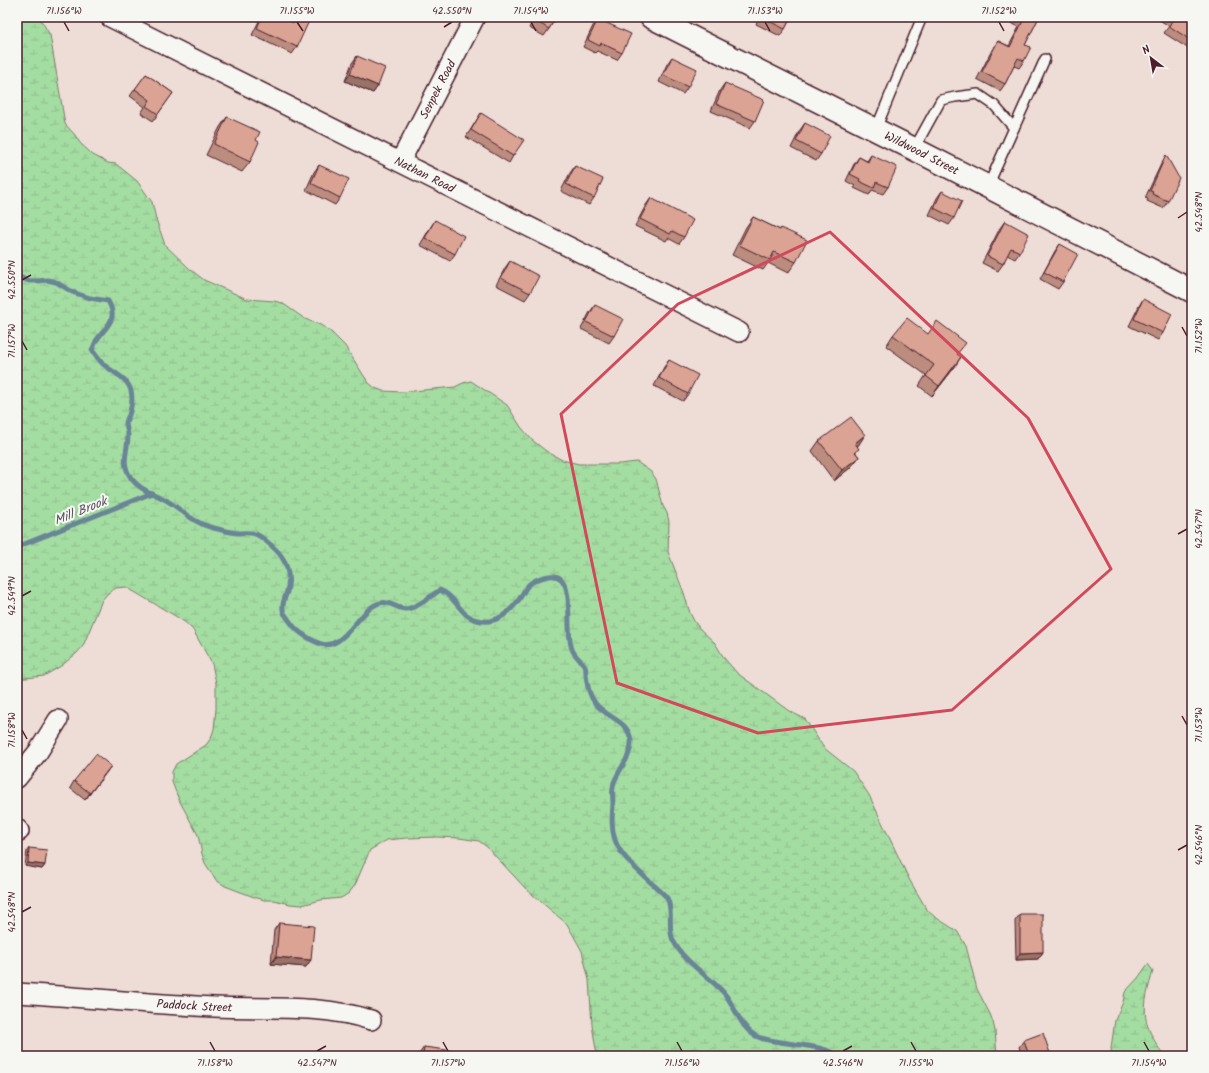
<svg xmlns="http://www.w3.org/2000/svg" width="1209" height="1073" font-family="Kalam,sans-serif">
<defs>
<pattern id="wetland-marsh" width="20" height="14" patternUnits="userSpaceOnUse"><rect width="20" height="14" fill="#a4dda2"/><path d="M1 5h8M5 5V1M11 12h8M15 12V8" fill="none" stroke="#8fbd8c"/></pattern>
</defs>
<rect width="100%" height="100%" fill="#eeddd6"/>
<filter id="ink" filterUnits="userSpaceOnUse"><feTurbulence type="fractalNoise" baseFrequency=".025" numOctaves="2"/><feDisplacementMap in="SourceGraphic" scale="8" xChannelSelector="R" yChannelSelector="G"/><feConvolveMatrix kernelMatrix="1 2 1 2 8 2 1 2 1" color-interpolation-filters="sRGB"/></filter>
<g filter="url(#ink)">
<g fill="url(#wetland-marsh)" stroke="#777e66">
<polygon points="17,17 39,17 50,35 65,124 75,135 80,143 93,155 108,163 116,164 137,181 152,202 156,219 165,245 191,270 204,280 247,299 274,301 282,303 305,319 323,326 331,332 345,346 364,376 369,383 375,388 383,391 402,392 455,387 463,383 471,381 507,405 521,427 532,440 546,451 562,460 579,464 620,464 637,462 651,472 656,479 663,506 667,513 669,522 668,552 684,593 690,613 694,621 700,629 715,643 724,658 737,673 789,711 805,719 824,748 853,771 869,795 909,879 923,903 928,911 935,917 957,931 966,946 977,989 990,1014 993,1022 995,1031 997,1056 597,1056 592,1025 589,980 582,951 567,924 526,889 487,847 479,841 459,838 437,837 407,838 387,840 370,850 355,885 349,893 341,898 321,900 302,905 290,904 274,900 264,900 254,897 225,886 216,880 205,863 202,854 198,835 179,800 172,782 172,772 176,764 206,745 211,738 214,729 216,709 216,683 212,664 193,630 186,623 177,617 126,587 116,588 108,593 102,600 83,646 77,653 61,666 44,676 17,679"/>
<path d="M1148,964L1153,971C1149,986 1143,1003 1146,1019C1148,1032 1157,1044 1163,1056H1112L1111,1048L1115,1020L1123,1002L1125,992L1138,978Z"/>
</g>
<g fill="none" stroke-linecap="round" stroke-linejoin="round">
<g stroke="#698596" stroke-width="5">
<polyline points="17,43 19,54 17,58"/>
<path d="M17,276L29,281H38L47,280L56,282L72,292L90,298L108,301C119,320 106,326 96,341C95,343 94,347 92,350C96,355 99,360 103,364C112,372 128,378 131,391C133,398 131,408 129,415C128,417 126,420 126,423C126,427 128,431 128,435C128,452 120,462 131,478C140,491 157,494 169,502C183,511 194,523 210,527C219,529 228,532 237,533C242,533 249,532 255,534C262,536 268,543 274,548C287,559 291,576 287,592C285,597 282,603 283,609C283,612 285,615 287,617C295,630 302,635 316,642C342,656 357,612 377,604C390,599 395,609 406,609C418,608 430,596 440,590C443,592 446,593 448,595C458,603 463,617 477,620C494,625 508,614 518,601C521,597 523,592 526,588C531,580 553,571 561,579C574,592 565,630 572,649C575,657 582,661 585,666C586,668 586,672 586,675C587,685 589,695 595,703C606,718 629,720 631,741C632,755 620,768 615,780C611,788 613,796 613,804C612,817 611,828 615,840C621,858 643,875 657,888C660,891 664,894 667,898C674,911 667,928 673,940C684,963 708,975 724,993C735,1006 739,1025 754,1035C768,1045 829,1043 835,1056"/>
<polyline points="17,547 152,493"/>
</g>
<defs>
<g id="lane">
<polyline points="876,129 922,17"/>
<polyline points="914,149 941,100 955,97 978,94 994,105 1014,128"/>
<polyline points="988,186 1045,59"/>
</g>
<g id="street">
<path id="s1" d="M110,17L739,332"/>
<path id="s2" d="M400,162L475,17"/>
<polyline points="17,778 38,752 58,720"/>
<polyline points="17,829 19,831"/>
<path id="s3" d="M17,993C83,997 148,1004 214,1007C266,1009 321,1004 371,1020"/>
</g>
<g id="secondary">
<path id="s4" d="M651,17L914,149L1192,291"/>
</g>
</defs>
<use href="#lane" stroke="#4a1f2b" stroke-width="12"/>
<use href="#street" stroke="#4a1f2b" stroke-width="22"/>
<use href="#secondary" stroke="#4a1f2b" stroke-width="25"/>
<use href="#lane" stroke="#f6f6f2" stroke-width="9"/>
<use href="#street" stroke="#f6f6f2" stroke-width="19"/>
<use href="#secondary" stroke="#f6f6f2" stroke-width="22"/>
</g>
<g fill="#bc8c7f" stroke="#4a1f2b">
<polygon points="261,17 280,17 292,23 296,17 302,17 297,47 292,54 252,35"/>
<polygon points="527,17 556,17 549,29 544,36 529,28 533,20"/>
<polygon points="759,17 791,17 785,29 780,36 756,24"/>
<polygon points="1001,17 1039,17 1025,45 1024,61 1019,68 1014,66 1005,84 1000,91 977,79 993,48 998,41 1009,46 1019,27 1001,18"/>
<polygon points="1159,17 1192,17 1192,44 1189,49 1164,33 1169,26 1158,19"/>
<polygon points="598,19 622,53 617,60 597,51 595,53 583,47 593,26"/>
<polygon points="357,56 378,86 373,93 345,81 352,63"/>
<polygon points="672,57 688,87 683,94 659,82 667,64"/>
<polygon points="146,74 173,93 153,121 141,113 145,107 130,96"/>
<polygon points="725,83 755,121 750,128 711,111 720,90"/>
<polygon points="481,113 513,156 509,163 466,137"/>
<polygon points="227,117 256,140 250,162 242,172 206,155 220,127"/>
<polygon points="805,123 821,154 816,161 791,148 800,130"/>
<polygon points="871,155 888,187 883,194 872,190 869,195 854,188 855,186 846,181 854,164 859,157 867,161"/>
<polygon points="1166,155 1168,201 1163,208 1147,201 1148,199 1145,198 1162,162"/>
<polygon points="319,165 340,198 335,205 306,190 314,172"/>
<polygon points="575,166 594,198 589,205 561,191 570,173"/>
<polygon points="942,191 954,218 949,225 929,215 937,198"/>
<polygon points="651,198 684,237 679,244 668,238 666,241 635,226 646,205"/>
<polygon points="753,217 780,230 781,228 796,262 788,273 768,263 763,270 732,255 746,227"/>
<polygon points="435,220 455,254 450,261 420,245 430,228"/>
<polygon points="1005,221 1020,252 1015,259 1007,255 1003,264 998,271 982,263 1000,228"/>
<polygon points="1060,244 1063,282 1058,289 1040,279 1055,251"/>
<polygon points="510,261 530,293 525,300 496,285 505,268"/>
<polygon points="1143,299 1163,333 1158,340 1129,326 1139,306"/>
<polygon points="595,305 614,336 609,343 581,329 590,312"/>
<polygon points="928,334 958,355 954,368 932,396 919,386 926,375 886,346 893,335"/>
<polygon points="669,360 688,394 683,401 654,386 664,367"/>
<polygon points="819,441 858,446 857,446 856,453 859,457 851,467 834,481 812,451"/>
<polygon points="111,766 85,800 70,788 74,781"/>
<polygon points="29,848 45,865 42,869 25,866 27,851"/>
<polygon points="1020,914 1043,952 1038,959 1016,960 1015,921"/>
<polygon points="279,923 306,967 271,964 274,930"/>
<polygon points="1024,1040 1051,1056 1022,1056 1019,1047"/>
<polygon points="424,1047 453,1056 419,1056 419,1054"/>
</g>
<g fill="#997268" stroke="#4a1f2b">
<polygon points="350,74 378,86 373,93 345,81"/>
<polygon points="961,357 954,368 932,396 939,386"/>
<polygon points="865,435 858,446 847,454 855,443"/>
<polygon points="859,457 851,467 834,481 842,470"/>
<polygon points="111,766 106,773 85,800 90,793"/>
<polygon points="28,863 45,865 42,869 25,866"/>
<polygon points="1043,952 1038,959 1016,960 1020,953"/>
<polygon points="276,957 311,960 306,967 271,964"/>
</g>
<g fill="#dba394" stroke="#4a1f2b">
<polygon points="262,17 280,17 294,23 297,17 302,17 309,21 297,47 257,28"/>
<polygon points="536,17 556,17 549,29 534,20"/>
<polygon points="761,17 791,17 785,29"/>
<polygon points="1019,17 1039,17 1025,45 1031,47 1024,61 1018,58 1005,84 982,72 998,41 1010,47 1024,19"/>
<polygon points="1171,17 1192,17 1192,41 1169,26 1173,19"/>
<polygon points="598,19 631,34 622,53 601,43 600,46 588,40"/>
<polygon points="357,56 385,68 378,86 350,74"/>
<polygon points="672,57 697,69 688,87 663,75"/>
<polygon points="146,74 173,93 158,114 146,106 150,100 135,89"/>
<polygon points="725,83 764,100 755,121 716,104"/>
<polygon points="481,113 524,140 513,156 471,130"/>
<polygon points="227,117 260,132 256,140 259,142 250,162 214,144"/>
<polygon points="805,123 830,136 821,154 796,141"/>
<polygon points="871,155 897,167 888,187 876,182 874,188 859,181 860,179 850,174 859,157 868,162"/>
<polygon points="1166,155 1179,178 1168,201 1152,194 1153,192 1150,191"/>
<polygon points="319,165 349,179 340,198 311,183"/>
<polygon points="575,166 603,179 594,198 566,184"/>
<polygon points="942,191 962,201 954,218 934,208"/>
<polygon points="651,198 693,220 684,237 672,231 670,234 640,219"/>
<polygon points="753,217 780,230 781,228 807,240 796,262 774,252 770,260 739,245"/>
<polygon points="435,220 464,236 455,254 425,238"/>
<polygon points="1005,221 1029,234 1020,252 1011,248 1003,264 987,256"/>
<polygon points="1060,244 1078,254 1063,282 1044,272"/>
<polygon points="510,261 539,276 530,293 501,278"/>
<polygon points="1143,299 1172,314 1163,333 1134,319"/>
<polygon points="595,305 623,319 614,336 586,322"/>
<polygon points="907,318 928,334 937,321 966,343 957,354 961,357 939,386 926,376 934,365 893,335"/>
<polygon points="669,360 698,375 688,394 659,378"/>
<polygon points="851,417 865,435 855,443 859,449 855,452 859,457 842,470 819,441"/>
<polygon points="96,754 111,766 90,793 74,781"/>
<polygon points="29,848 47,850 45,865 28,863"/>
<polygon points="1020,914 1043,914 1043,952 1020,953"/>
<polygon points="279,923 314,926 311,960 276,957"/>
<polygon points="1043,1033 1051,1056 1029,1056 1024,1040"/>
<polygon points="424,1047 454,1051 453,1056 423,1056"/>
</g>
</g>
<path fill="none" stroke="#d1495b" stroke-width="3" stroke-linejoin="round" d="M830,232L1028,418L1111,569L952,710L758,733L617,683L561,414L678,304Z"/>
<path fill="none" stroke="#4a1f2b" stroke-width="1.5" d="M64,22L69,31M297,22L303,31M531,22L536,31M765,22L770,31M999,22L1004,31M444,27L452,22M1178,218L1187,212M22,280L31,275M1182,327L1187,336M22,341L27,350M1178,534L1187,529M22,596L31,591M1182,716L1187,725M22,730L27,739M1178,850L1187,845M22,912L31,907M210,1042L215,1051M443,1042L448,1051M677,1042L682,1051M911,1042L916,1051M1144,1042L1149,1051M317,1051L326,1046M843,1051L852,1046"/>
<g text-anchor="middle" stroke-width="4" stroke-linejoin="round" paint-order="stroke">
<g font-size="12" fill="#4a1f2b" stroke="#f6f6f2">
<text dy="4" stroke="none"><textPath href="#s2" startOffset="82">Senpek Road</textPath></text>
<text dy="4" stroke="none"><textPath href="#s4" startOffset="303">Wildwood Street</textPath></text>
<text dy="4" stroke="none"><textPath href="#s1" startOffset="352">Nathan Road</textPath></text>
<text dy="4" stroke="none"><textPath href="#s3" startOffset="178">Paddock Street</textPath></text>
</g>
<g font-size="13" font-style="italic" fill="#5a5261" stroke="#f6f6f2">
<text transform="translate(80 510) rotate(-22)" y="5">Mill Brook</text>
</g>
</g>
<rect width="1209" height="1073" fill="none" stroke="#f6f6f2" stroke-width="44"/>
<g transform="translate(1151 58) rotate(329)" stroke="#f6f6f2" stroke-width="3" paint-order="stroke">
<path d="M0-3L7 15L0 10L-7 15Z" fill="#4a1f2b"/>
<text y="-6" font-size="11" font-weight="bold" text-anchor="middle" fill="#4a1f2b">N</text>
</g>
<rect x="22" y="22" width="1165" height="1029" fill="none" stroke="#4a1f2b" stroke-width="1.5"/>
<g font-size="10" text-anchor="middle" fill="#4a1f2b">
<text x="64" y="14">71.156°W</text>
<text x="297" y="14">71.155°W</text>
<text x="452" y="14">42.550°N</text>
<text x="531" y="14">71.154°W</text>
<text x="765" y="14">71.153°W</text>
<text x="999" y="14">71.152°W</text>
<text transform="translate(1198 212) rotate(-90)" y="4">42.548°N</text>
<text transform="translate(11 280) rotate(-90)" y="4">42.550°N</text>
<text transform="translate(1198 336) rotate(-90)" y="4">71.152°W</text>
<text transform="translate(11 341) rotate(-90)" y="4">71.157°W</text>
<text transform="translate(1198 529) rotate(-90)" y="4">42.547°N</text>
<text transform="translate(11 596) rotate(-90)" y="4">42.549°N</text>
<text transform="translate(1198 725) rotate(-90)" y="4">71.153°W</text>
<text transform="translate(11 730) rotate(-90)" y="4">71.158°W</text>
<text transform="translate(1198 845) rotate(-90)" y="4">42.546°N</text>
<text transform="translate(11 912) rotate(-90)" y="4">42.548°N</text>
<text x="215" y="1066">71.158°W</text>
<text x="317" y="1066">42.547°N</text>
<text x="448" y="1066">71.157°W</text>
<text x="682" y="1066">71.156°W</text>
<text x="843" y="1066">42.546°N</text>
<text x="916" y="1066">71.155°W</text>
<text x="1149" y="1066">71.154°W</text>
</g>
</svg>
